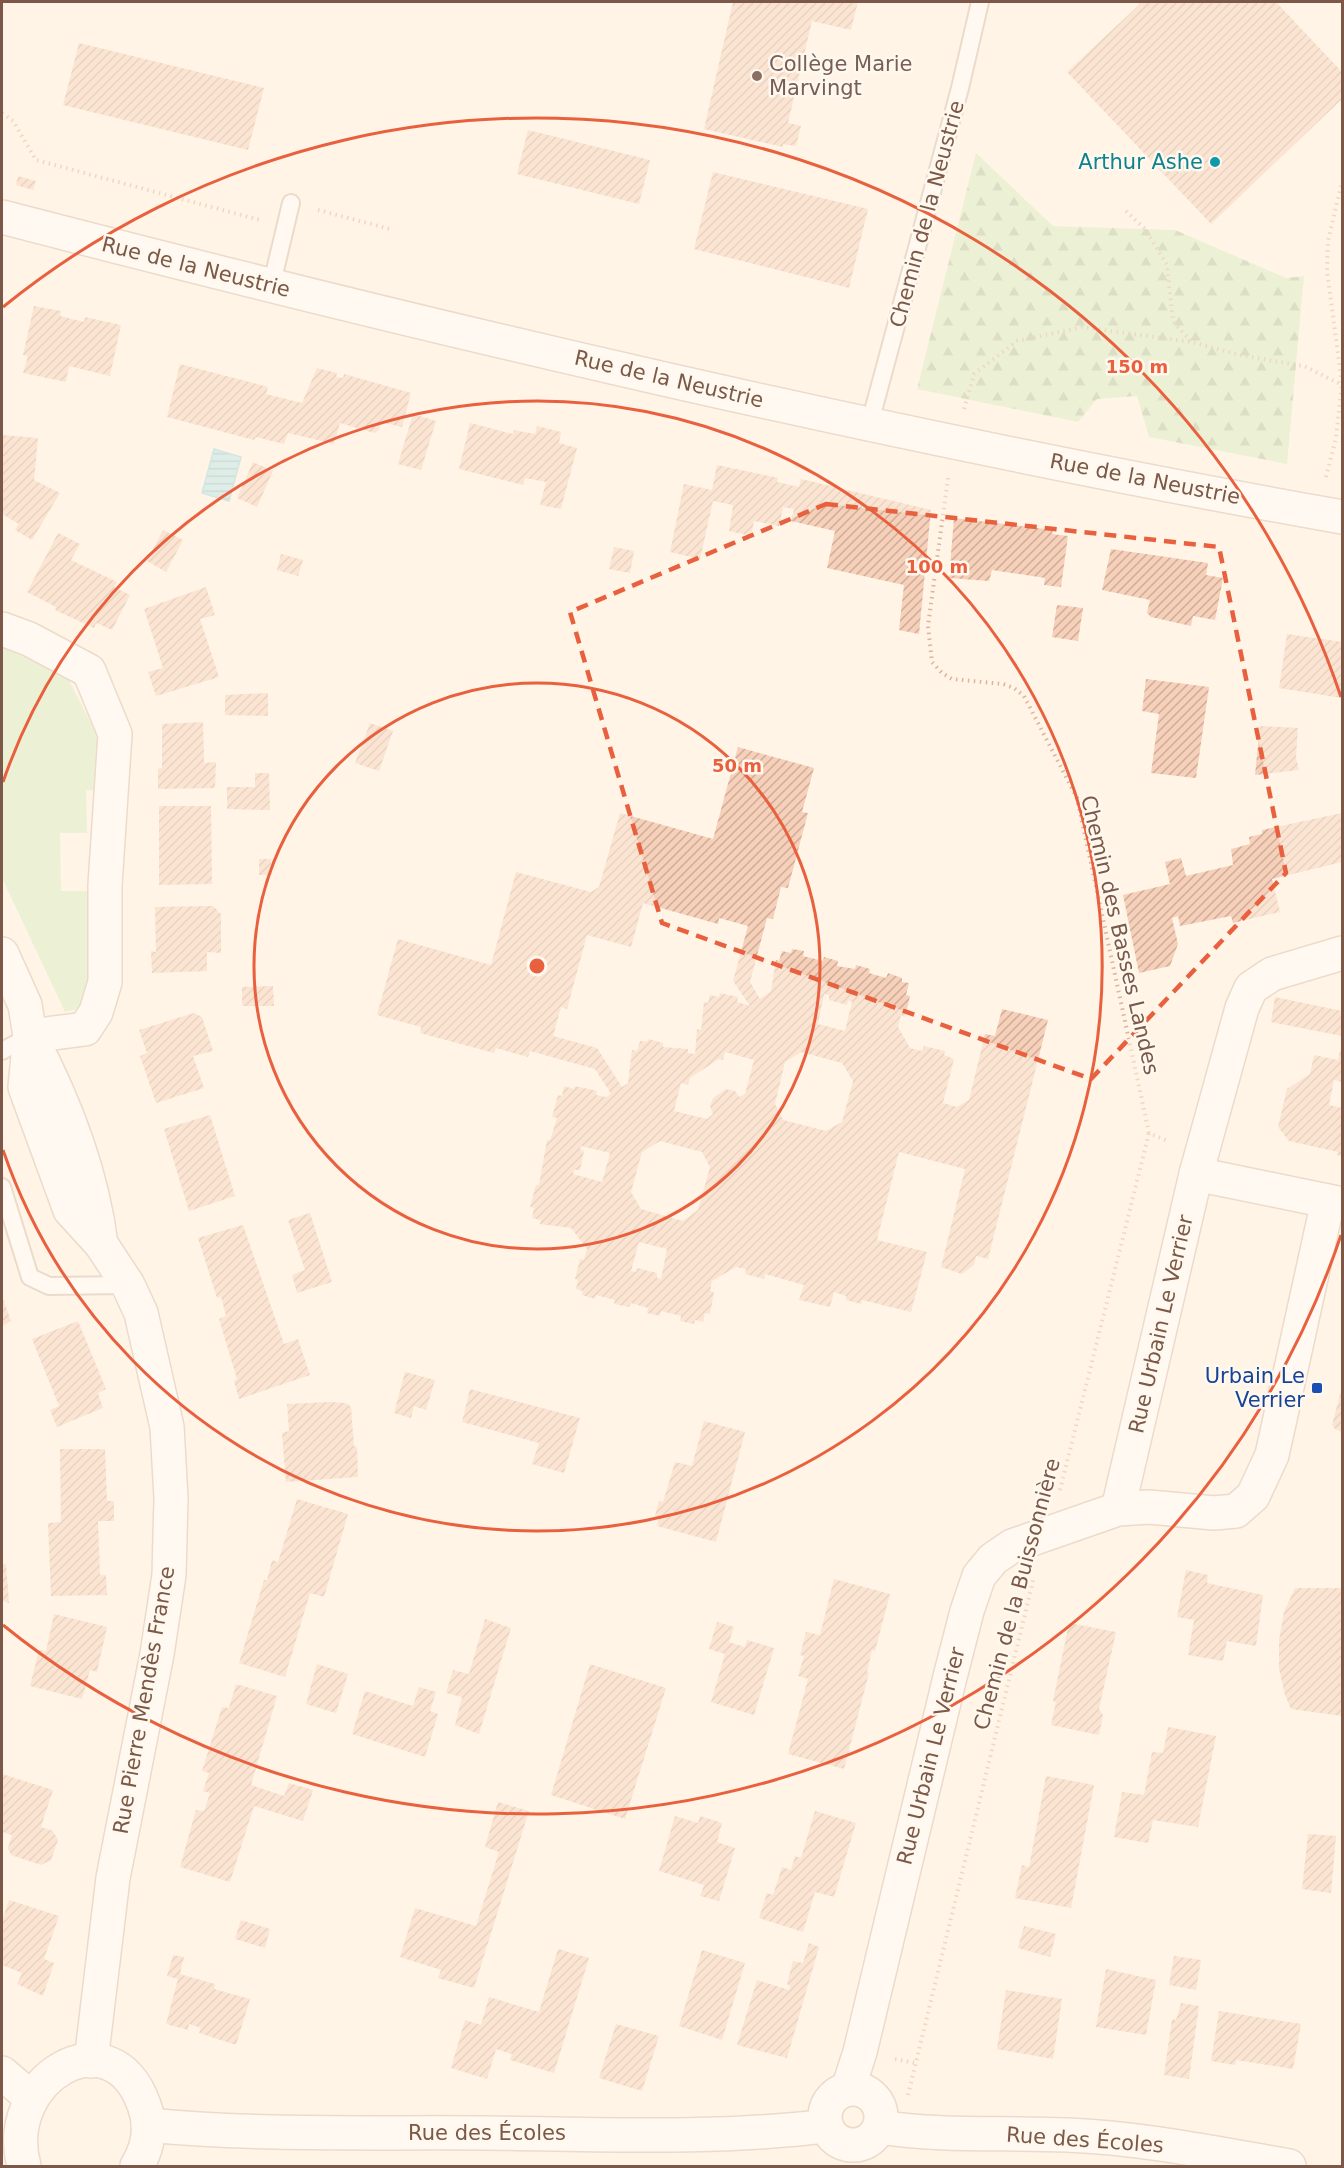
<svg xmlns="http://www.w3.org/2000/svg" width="1344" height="2168" font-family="'DejaVu Sans',sans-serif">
<defs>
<pattern id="forest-firs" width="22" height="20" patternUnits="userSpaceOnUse" patternTransform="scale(1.5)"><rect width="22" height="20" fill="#d5eec1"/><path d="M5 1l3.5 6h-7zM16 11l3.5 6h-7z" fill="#b2c49f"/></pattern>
<pattern id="water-rules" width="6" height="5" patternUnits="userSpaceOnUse" patternTransform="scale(1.5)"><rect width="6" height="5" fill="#b7e5eb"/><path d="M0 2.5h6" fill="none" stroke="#9abcc0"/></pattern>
<pattern id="building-hatch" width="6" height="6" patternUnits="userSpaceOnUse" patternTransform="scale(1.5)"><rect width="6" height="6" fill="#f7d0ba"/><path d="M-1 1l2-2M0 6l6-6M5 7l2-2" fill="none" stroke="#cdac99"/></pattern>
</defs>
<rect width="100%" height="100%" fill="#fff4e5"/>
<polygon fill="#d5eec1" points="2,647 66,675 99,738 99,791 86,790 87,833 60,833 61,891 88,891 91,1006 65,1012 2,878"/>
<polygon fill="url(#forest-firs)" points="976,153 1053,226 1175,230 1286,278 1304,276 1287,464 1149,437 1137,396 1097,399 1078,422 917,389"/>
<polygon fill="url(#water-rules)" stroke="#9cd6de" stroke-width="1.5" points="214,449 241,457 229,501 202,493"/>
<g fill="url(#building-hatch)" fill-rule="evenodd">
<polygon points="733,2 858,2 851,30 812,21 788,123 801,126 796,146 783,144 783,147 704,129"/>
<polygon points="1137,2 1276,2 1342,72 1342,99 1211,224 1067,72 1140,4"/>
<polygon points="79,43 264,88 248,150 63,105"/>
<polygon points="528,130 650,160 639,204 517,174"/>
<polygon points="713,172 868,209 849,288 694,249"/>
<polygon points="18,176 36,181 33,190 16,185"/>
<polygon points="34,306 61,311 60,316 84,322 85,317 121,325 110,376 69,366 66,382 23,373 28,356 23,355"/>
<polygon points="180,364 268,387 266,394 302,403 317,368 337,373 336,377 343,378 344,374 411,393 402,427 381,422 379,430 374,433 340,423 334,444 288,433 284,444 256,437 254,440 167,417"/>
<polygon points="413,414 436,421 421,470 398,464"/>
<polygon points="470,423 513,434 514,430 535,434 537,426 561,432 559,443 577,448 561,509 540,505 546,482 525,478 523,485 459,469"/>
<polygon points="2,435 38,438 34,480 60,493 32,540 15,530 19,524 2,514"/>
<polygon points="253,462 273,471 257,507 237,498"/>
<polygon points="717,465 778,478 777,482 799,487 801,479 931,510 919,634 899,630 904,585 827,568 835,531 791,521 794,509 783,507 779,526 754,521 751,536 729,531 733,505 713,501 700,559 670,552 684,484 712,490"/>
<polygon points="954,518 1053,530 1052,534 1068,536 1061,587 1044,585 1045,578 992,570 989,581 949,578"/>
<polygon points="163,530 183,540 166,572 147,561"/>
<polygon points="58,533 80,544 71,560 117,582 114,587 130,595 112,630 96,623 94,628 55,610 56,607 27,592"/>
<polygon points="614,547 634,551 630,573 609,569"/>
<polygon points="1111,549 1208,563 1206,575 1223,578 1215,620 1193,616 1191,626 1151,617 1147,613 1150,600 1102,590"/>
<polygon points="281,554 303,560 298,576 277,570"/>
<polygon points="206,587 215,615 200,619 219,677 156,696 148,672 163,668 144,609"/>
<polygon points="1057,605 1083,608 1078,641 1052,637"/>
<polygon points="1287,634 1342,642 1342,698 1279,688"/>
<polygon points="1146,679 1209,687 1196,778 1151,773 1159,714 1142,711"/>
<polygon points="268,693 268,716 225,715 225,695"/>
<polygon points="203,722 204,763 216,762 215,788 158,789 158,769 162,768 162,724"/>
<polygon points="370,723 393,731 379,771 355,763"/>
<polygon points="1260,726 1298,728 1296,757 1299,770 1255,775"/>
<path d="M738,747L814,768L802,812L808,813L788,888L781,887L773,919L767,918L750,982L760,999L771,991L776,960L779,961L782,951L791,953L792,949L804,951L803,956L823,961L824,957L838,961L837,966L855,969L856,965L870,969L869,973L886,978L888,973L902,978V982L909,983L906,995L910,996L905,1017L901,1015L898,1027L910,1048L922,1051L924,1046L945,1051L944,1055L954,1059L943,1103L957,1107L969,1100L985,1034L995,1036L1002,1009L1048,1020L988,1259L976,1256L974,1265L962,1274L941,1267L965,1169L899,1152L877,1240L927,1252L911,1312L862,1300L861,1304L846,1300V1296L834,1292L830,1307L799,1300L804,1285L765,1274L764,1279L745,1274L746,1269L736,1267L712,1281L710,1291L714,1292L710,1314L705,1313L703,1322L695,1320L694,1324L680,1321L681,1316L661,1311L660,1316L647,1313L648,1308L631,1303L629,1307L614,1304L615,1300L596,1295L595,1299L582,1295L583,1291L576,1289L578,1280L575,1279L580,1259L584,1260L587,1249L571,1228L540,1224L541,1220L532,1218L534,1208L530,1207L536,1185H539L547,1140L550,1141L557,1118L552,1117L558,1095L562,1096L564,1086L574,1089L575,1086L597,1091L596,1095L606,1097L611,1094L595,1069L530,1051L528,1057L496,1048L494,1053L420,1033L421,1027L377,1015L398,939L491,965L516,872L591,892L599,887L620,813L713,839ZM643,903L718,924L719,918L748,926L733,981L750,1006L737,1002L738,997L720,993L719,997L710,995L708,1003L704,1002L701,1030L697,1029L695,1054L688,1053V1049L663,1047V1043L648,1039L647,1042L640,1041L637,1051L632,1050L628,1083L622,1087L597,1048L553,1036L561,1007L567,1009L587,935L631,947ZM824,994L829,995V1000L847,1005L848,1000L852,1002L845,1031L818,1024ZM725,1052L754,1060L745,1094L739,1097L735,1091L726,1089L713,1098L710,1106L713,1114L707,1119L674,1111L681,1083L688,1085L690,1078L719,1059L723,1060ZM801,1052L842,1063L853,1081L842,1122L826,1131L783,1120L775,1104L785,1062ZM660,1141L702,1152L710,1167L698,1210L683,1221L641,1209L631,1192L642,1152ZM581,1146L610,1153L602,1182L573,1174L574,1170H580L584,1151L580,1149ZM639,1242L667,1249L661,1279L657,1278V1273L637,1268L636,1272L631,1271Z"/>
<polygon points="255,773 269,773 270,810 227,809 227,787 255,787"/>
<polygon points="159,806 211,806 212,884 159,885"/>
<polygon points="1342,813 1342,862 1272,879 1280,912 1233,923 1231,916 1180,926 1178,916 1172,918 1178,944 1170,966 1139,973 1123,895 1170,884 1165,862 1181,858 1186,876 1233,865 1231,849 1250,844 1249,837 1262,834 1262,830"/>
<polygon points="259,859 271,859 272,875 259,875"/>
<polygon points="213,906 221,914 221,953 207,952 207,971 152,973 151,951 156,952 155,907"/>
<polygon points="273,986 274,1006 242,1006 242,987"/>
<polygon points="1275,997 1342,1011 1342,1036 1271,1022"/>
<polygon points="194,1013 202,1017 213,1051 193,1056 204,1088 156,1103 140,1056 147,1053 139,1030"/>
<polygon points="1342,1042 1342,1082 1334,1080 1329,1105 1342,1108 1342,1156 1337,1155 1338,1152 1289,1141 1278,1127 1287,1089 1310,1074 1314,1055 1338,1060"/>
<polygon points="210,1115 235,1196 189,1211 164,1129"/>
<polygon points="310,1213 332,1282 297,1293 292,1275 305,1270 288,1220"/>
<polygon points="243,1225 284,1344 298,1339 310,1375 239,1399 234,1381 237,1379 219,1319 226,1316 221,1297 217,1298 198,1238"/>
<polygon points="2,1296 11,1321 2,1326"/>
<polygon points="78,1321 106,1389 98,1393 103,1408 57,1427 50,1410 59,1406 32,1339"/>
<polygon points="405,1372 435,1380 426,1410 414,1406 411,1418 394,1413"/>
<polygon points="1342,1387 1342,1432 1335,1429 1332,1425"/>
<polygon points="470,1389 580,1418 564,1473 532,1464 539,1443 462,1422"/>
<polygon points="331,1402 346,1403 351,1407 354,1446 357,1447 358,1477 286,1482 282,1433 289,1431 287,1404"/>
<polygon points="704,1421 745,1432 716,1542 657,1526 659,1518 655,1516 659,1501 663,1502 675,1462 692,1466"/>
<polygon points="60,1449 105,1449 107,1501 114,1501 114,1521 98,1521 100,1575 106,1575 107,1595 51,1596 48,1523 61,1522"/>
<polygon points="297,1499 348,1514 324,1597 310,1593 285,1677 239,1663 264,1580 267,1580 272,1560 278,1562"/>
<polygon points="2,1564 6,1564 9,1603 2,1601"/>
<polygon points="1186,1570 1208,1575 1207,1583 1263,1595 1256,1646 1227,1641 1223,1661 1188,1655 1194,1620 1177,1617"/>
<polygon points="834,1579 890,1594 875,1651 872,1650 867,1672 869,1673 844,1769 788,1754 808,1679 798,1676 804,1656 800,1655 806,1632 820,1635"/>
<polygon points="1295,1588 1342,1588 1342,1716 1291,1709 1285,1695 1279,1669 1279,1640 1284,1612"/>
<polygon points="54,1614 107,1627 97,1672 90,1670 82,1699 30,1686 39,1650 46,1651"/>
<polygon points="485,1619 511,1628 479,1734 455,1725 462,1697 446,1693 453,1670 469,1674"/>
<polygon points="717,1622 734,1627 729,1642 745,1647 747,1640 774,1648 754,1715 711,1702 725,1654 709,1649"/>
<polygon points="1069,1623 1116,1632 1099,1709 1103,1715 1099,1735 1051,1725 1056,1702 1053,1701"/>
<polygon points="317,1664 348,1674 336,1713 306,1704"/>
<polygon points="590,1664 666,1688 625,1819 551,1795"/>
<polygon points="236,1684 277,1696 251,1785 284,1796 289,1783 313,1790 303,1821 254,1806 230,1882 180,1867 196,1810 204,1811 210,1793 203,1791 209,1773 202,1771 222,1707 229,1708"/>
<polygon points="419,1687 436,1692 430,1711 438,1714 425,1757 352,1734 365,1691 413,1706"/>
<polygon points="1168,1727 1216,1736 1198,1827 1153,1820 1148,1843 1114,1837 1122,1792 1144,1795 1152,1752 1163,1753"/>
<polygon points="2,1774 53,1790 41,1827 53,1831 58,1840 51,1860 41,1865 11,1855 8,1848 12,1835 2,1832"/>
<polygon points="1046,1776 1094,1785 1071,1908 1015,1898 1022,1865 1029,1867"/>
<polygon points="498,1802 529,1811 474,1988 438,1978 441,1970 400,1957 415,1908 476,1926 499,1852 485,1847"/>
<polygon points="815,1811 856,1823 834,1897 815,1892 803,1932 759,1918 767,1893 773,1895 782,1867 791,1870 795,1856 801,1858"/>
<polygon points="675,1816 698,1823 700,1816 722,1823 717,1842 735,1848 719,1901 700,1896 704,1885 659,1871"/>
<polygon points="1308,1834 1336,1836 1331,1893 1302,1889"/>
<polygon points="9,1900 59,1916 44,1959 54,1963 43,1996 17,1984 22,1973 2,1965 2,1921"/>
<polygon points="241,1920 270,1929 265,1948 235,1939"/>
<polygon points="1024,1926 1056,1934 1050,1957 1018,1948"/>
<polygon points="809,1943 819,1947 787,2058 737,2045 757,1980 789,1990 790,1986 787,1984 793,1961 803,1963"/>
<polygon points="558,1949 589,1958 554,2073 510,2060 512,2054 496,2049 487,2079 451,2068 465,2020 481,2025 489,1997 539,2012"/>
<polygon points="702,1950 745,1963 722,2040 679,2026"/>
<polygon points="173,1955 184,1957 180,1974 215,1984 214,1989 250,1999 236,2045 199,2033 201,2028 189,2024 188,2030 166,2024 178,1979 167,1976"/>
<polygon points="1174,1956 1201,1960 1196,1990 1169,1985"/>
<polygon points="1106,1969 1156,1980 1146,2035 1096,2027"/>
<polygon points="1006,1990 1062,1999 1053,2059 997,2049"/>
<polygon points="1181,2003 1199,2006 1189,2079 1164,2075 1172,2019 1176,2020"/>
<polygon points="1219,2011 1301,2024 1293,2069 1236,2060 1235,2065 1211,2061"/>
<polygon points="616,2024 659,2036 642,2091 599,2078"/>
</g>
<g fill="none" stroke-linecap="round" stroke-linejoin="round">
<defs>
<g id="lane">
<polyline points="271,287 291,203"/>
<polyline points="869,426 960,88 980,2"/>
<polyline points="2,1051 30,1036"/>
<polyline points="2,1187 30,1277 49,1286 128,1285"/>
</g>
<g id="street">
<path d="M2,217C445,332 891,437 1342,517"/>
<polyline points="2,629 29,639 89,671 115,734 105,885 105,982 96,1012 85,1029 30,1036"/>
<polyline points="2,954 25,1005 30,1036 25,1087 70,1210 101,1244 128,1285 141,1313 167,1427 171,1498 169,1575 157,1654 113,1878 91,2061"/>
<path d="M30,1036C64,1100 92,1173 101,1244"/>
<polyline points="1196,1174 1342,1204"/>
<polyline points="1118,1509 1196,1174 1242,1008 1251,988 1272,974 1342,953"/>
<polyline points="2,2073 23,2091"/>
<circle cx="853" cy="2117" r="28"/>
<polyline points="848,2089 860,2052 950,1677 967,1611 979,1576 993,1559 1012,1546 1118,1509 1149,1507 1214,1513 1236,1511 1253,1496 1272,1455 1328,1201"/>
<path d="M148,2125C260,2136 373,2132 485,2133C598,2134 713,2140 826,2126"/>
<path d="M880,2127C942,2137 1004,2132 1067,2135C1142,2138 1215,2153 1289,2166"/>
<path d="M24,2166C0,2079 111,2012 144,2105C152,2126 148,2148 137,2166"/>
</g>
</defs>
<use href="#lane" stroke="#d4bdac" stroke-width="20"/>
<use href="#street" stroke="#d4bdac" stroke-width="36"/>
<g stroke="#ddb39c" stroke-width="4" stroke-dasharray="1.5 4.5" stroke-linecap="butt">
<polyline points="2,113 13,121 36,160 260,220"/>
<polyline points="318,210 390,229"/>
<polyline points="1126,211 1145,229 1167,265 1173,322 1191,341"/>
<polyline points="964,409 974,374 1017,341 1082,327 1191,342 1244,356 1304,366 1342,385"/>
<polyline points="1326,477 1336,438 1342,384 1327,271 1328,241 1342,182"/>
<polyline points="948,478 928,626 932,662 942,673 952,679 1003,684 1014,688 1024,696 1077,798 1149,1133 1168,1141"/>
<polyline points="1060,1490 1149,1133"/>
<polyline points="895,2059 915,2063"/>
<polyline points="908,2095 1034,1577"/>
</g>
<use href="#lane" stroke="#fff" stroke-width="16"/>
<use href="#street" stroke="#fff" stroke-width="33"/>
</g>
<path d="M0 0H1344V2168H0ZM826,504L1219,547L1286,873L1091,1079L662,923L570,612Z" fill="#fff4e5" fill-opacity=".55" fill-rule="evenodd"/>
<path fill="none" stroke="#e9603f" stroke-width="4.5" stroke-dasharray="12 8" stroke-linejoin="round" d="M826,504L1219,547L1286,873L1091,1079L662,923L570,612Z"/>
<g fill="none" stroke="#e9603f" stroke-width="3">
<circle cx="537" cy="966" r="283"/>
<path d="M3 782A565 565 0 1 1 3 1150"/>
<path d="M1341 1235A848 848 0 0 1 3 1625M3 307A848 848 0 0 1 1341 697"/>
</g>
<circle fill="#8d6e63" stroke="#fff8ee" stroke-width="2" cx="757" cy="76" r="6"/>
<circle fill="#0f9aa8" stroke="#fff8ee" stroke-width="2" cx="1215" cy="162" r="6"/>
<rect fill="#1a4fb4" stroke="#fff8ee" stroke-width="2" x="1311" y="1382" width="12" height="12" rx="3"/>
<g text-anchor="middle" stroke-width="5" stroke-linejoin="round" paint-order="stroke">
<g font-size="21" fill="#785e54" stroke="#fff8ee" text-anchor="start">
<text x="769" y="71">Collège Marie<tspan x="769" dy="24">Marvingt</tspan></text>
</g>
<g font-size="21" fill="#0d838f" stroke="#fff8ee" text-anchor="end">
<text x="1203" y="169">Arthur Ashe</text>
</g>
<g font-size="21" fill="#7b5847" stroke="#fff8ee">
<text transform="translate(927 214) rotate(-75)" y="7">Chemin de la Neustrie</text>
<text transform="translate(196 267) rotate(14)" y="7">Rue de la Neustrie</text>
<text transform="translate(669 379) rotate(13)" y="7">Rue de la Neustrie</text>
<text transform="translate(1145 479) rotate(11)" y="7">Rue de la Neustrie</text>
<text transform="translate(1120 935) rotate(77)" y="7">Chemin des Basses Landes</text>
<text transform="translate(1161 1324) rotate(-77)" y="7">Rue Urbain Le Verrier</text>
<text transform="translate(1017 1594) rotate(-75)" y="7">Chemin de la Buissonnière</text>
<text transform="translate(144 1700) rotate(-80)" y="7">Rue Pierre Mendès France</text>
<text transform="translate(931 1756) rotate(-76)" y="7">Rue Urbain Le Verrier</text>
<text x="487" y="2140">Rue des Écoles</text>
<text transform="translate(1085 2140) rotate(4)" y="7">Rue des Écoles</text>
</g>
<g font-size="21" fill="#164399" stroke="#fff8ee" text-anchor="end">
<text x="1305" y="1383">Urbain Le<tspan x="1305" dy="24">Verrier</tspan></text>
</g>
</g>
<circle cx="537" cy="966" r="9" fill="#e9603f" stroke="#fff8ee" stroke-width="3"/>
<g font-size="18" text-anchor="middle" font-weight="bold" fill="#e9603f" stroke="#fff8ee" stroke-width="5" stroke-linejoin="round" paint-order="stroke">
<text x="1137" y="373">150 m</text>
<text x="937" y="573">100 m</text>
<text x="737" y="772">50 m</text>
</g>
<rect width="1344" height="2168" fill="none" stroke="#7b5847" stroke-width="6"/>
</svg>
